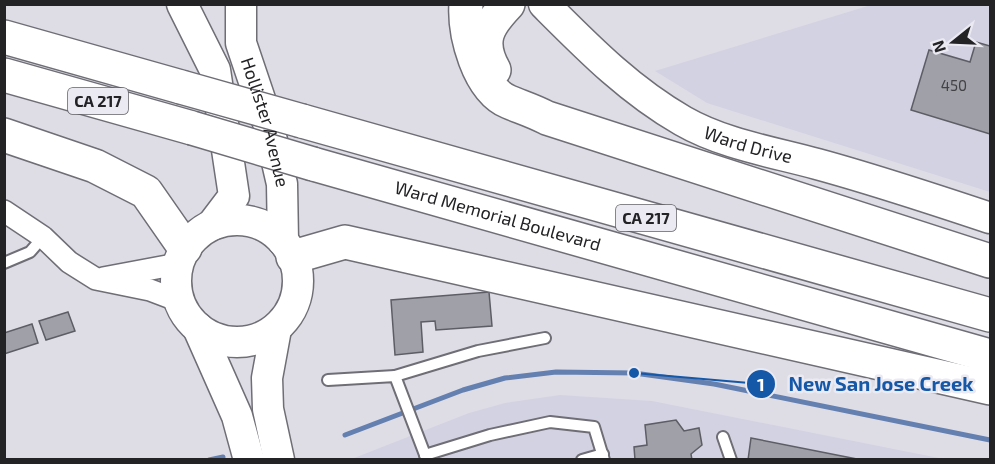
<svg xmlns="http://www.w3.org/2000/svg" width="995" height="464" font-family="'Exo 2',sans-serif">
<rect width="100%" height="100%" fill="#dedde6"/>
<g fill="#d3d2e2">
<polygon points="871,5 990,5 990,192 707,103 655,71"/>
<polygon points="560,395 652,401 944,459 349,460 469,413 505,403"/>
</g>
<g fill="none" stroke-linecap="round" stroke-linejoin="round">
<g stroke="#6480b1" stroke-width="5">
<polyline points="345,435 463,390 505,378 556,372 634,373 714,384 990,440"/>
<polyline points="209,460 223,457"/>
</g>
</g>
<g fill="#a0a0a8" stroke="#5d5d65" stroke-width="1.5">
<polygon points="976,42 990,46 990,134 911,110 929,50 970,62"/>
<polygon points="489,292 492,326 436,330 435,321 421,322 423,352 395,355 391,300"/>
<polygon points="68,312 75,331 46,340 39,321"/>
<polygon points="32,324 38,343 4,354 4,333"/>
<polygon points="676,420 684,431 699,428 702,445 691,454 692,460 635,460 634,447 647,445 645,425"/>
<polygon points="751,438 862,460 748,460"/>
</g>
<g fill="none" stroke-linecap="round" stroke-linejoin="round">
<defs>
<g id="lane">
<polyline points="4,263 30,252 43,237"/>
<polyline points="395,376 478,351 545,338"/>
<polyline points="328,380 395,376 427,460"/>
<polyline points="723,437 731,460"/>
<polyline points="425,455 490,435 550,422 594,427 604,460"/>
<polyline points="582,460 603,454"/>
</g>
<g id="street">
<polyline points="4,211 43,237 69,262 96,279 150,290 179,301"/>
<polyline points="103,278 178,264"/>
</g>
<g id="secondary">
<polyline points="182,4 215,70 234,196 212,225"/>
<path id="s1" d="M241,4V43L268,123L282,184L283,241"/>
<path id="s2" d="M544,4C588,48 629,90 683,121C723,144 773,152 817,164C876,180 933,199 990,218"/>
<circle cx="237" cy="281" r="61"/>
<polyline points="198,328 237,416 249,460"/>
<polyline points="276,329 267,378 268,409 279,460"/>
</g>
<g id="highway">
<path d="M466,4C464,34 478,89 509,102C521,107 534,111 547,118L990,261"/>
<polyline points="4,37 181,87"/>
<path d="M494,70C478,41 487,26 508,4"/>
<polyline points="4,75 192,128"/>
<polyline points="302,121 990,315"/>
<polyline points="4,135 95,166 146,192 185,248"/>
<path id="s3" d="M313,164L990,356"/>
<polyline points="293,257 345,242 990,388"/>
</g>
</defs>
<use href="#lane" stroke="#6f6e76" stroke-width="14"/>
<use href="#street" stroke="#6f6e76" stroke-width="24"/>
<use href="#secondary" stroke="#6f6e76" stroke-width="33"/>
<use href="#highway" stroke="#6f6e76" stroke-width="36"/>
<use href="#lane" stroke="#fff" stroke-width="10"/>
<use href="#street" stroke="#fff" stroke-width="21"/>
<use href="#secondary" stroke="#fff" stroke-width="30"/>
<use href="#highway" stroke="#fff" stroke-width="33"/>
<defs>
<g id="highway-bridge">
<polyline points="181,87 302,121"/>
<polyline points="192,128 313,164"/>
</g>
</defs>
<use href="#highway-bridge" stroke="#6f6e76" stroke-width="36" stroke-linecap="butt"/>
<use href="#highway-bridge" stroke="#fff" stroke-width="33"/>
</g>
<g text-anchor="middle" stroke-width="5" stroke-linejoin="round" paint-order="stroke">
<g font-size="15" fill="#424246">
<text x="954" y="91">450</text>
</g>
<g fill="#ebeaf3" stroke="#5f5f64" stroke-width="1.5">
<rect x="68" y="88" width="60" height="26" rx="4.5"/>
<rect x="616" y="205" width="60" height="26" rx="4.5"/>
</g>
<g font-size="16" font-weight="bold" fill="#232326">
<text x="98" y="107">CA 217</text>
<text x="646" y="224">CA 217</text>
</g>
<g font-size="18" fill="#232326" stroke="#ebeaf3">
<text dy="6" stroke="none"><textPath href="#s1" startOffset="122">Hollister Avenue</textPath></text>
<text dy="6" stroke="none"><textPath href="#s2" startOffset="252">Ward Drive</textPath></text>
<text dy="6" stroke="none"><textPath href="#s3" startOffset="192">Ward Memorial Boulevard</textPath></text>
</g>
</g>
<path fill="none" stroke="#1658a8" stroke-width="2" d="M634 373L761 384"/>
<g fill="#1658a8" stroke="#ebeaf3" stroke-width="2">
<circle cx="634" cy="373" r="6"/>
<circle cx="761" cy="384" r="15"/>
</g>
<g font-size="18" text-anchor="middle" font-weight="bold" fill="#fff">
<text x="761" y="391">1</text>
</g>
<g font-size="20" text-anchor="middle" font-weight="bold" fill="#1658a8" stroke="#ebeaf3" stroke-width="5" stroke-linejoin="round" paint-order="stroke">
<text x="881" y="391">New San Jose Creek</text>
</g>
<rect width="995" height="464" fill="none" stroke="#232326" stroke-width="12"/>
<g transform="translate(953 42) rotate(252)" stroke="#ebeaf3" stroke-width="4.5" paint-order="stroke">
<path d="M0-4.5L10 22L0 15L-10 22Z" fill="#232326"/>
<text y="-9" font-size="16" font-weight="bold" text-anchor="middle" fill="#232326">N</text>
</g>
</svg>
